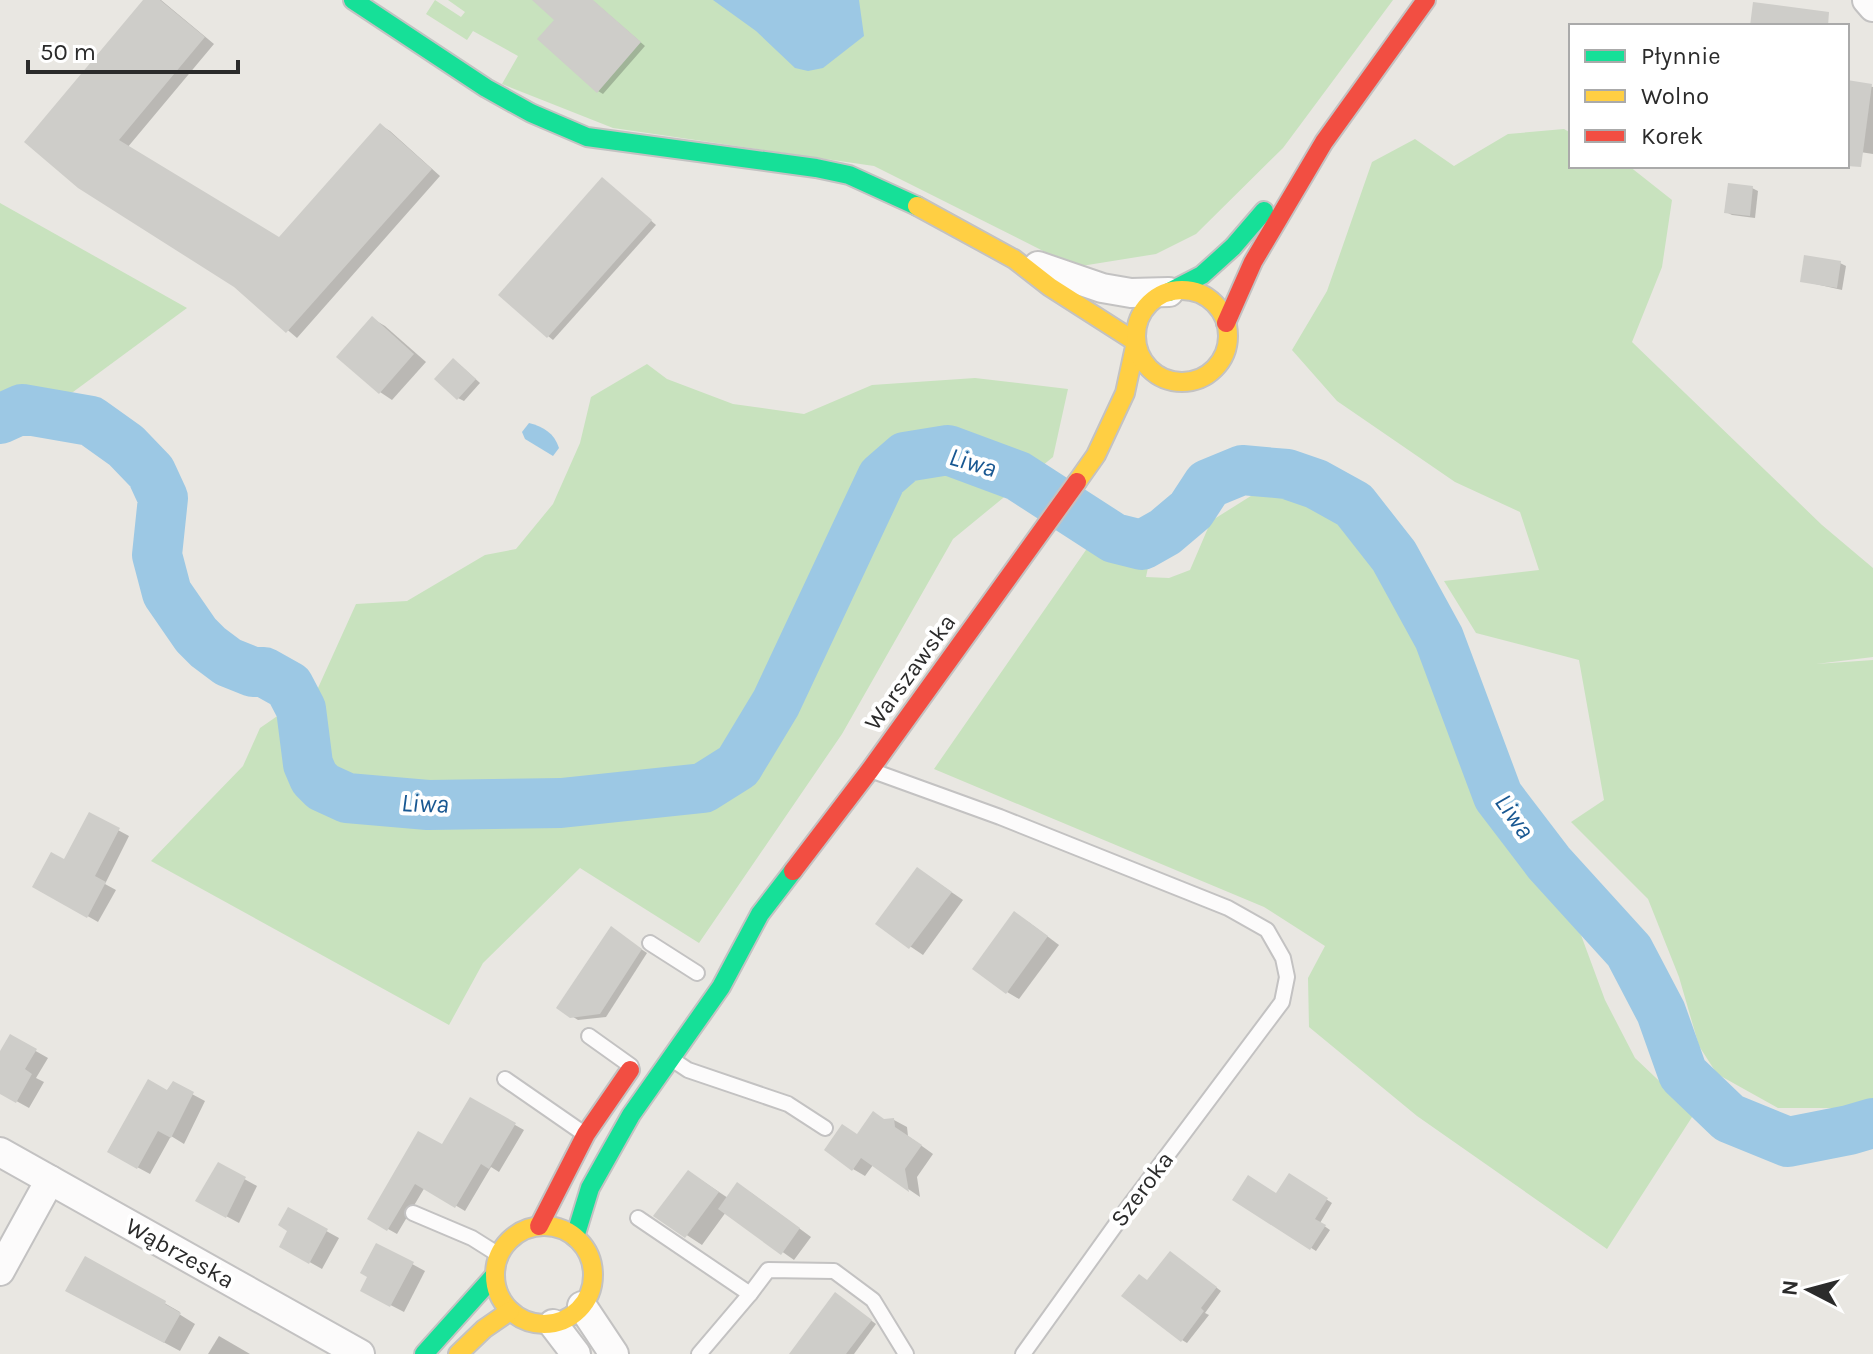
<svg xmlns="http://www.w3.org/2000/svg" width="1873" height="1354" font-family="Karla,sans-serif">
<rect width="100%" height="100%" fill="#e9e7e2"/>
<g fill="#c8e2be">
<polygon points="435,0 461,17 465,12 448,0 1393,0 1283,148 1196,234 1156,254 1075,267 874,166 613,128 502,84 518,56 473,31 467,40 426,14"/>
<polygon points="1564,129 1571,133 1571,166 1629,166 1672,200 1662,267 1632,342 1822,525 1873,568 1873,657 1816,664 1873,660 1873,1098 1837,1108 1778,1108 1717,1074 1699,1046 1679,977 1648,899 1571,822 1604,800 1579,660 1476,633 1444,581 1539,570 1520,512 1455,482 1337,401 1292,350 1327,291 1372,162 1415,139 1454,166 1508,134"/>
<polygon points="0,203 187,308 73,392 0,398"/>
<polygon points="647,364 667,379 733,404 804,414 872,385 975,378 1068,389 1053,457 953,539 842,734 699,943 580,868 483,963 449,1025 151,861 243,766 260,728 318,688 356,604 407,601 485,555 516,549 553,504 580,443 591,397"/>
<polygon points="1262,489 1341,512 1398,583 1469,749 1480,799 1516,853 1581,935 1605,1000 1635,1058 1694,1114 1607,1249 1417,1116 1309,1027 1308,978 1325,946 1264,907 934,769 1095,537 1134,557 1150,558 1146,577 1169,578 1190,570 1211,521"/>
</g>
<g fill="#9cc8e4">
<polygon points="713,0 859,0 864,36 823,68 808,71 795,68 756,31"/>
<path d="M529,423C544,427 554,433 559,448L553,456L525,439L522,432Z"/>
</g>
<g fill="#0003">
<polygon points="146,0 161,0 214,44 127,148 279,239 380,125 390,131 440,176 297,338 235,285 79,186"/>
<polygon points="535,0 592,0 645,46 603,94 598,91 557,20"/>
<polygon points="1847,82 1873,87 1873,154 1847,150"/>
<polygon points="608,183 656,225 553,340 548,336"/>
<polygon points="1752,188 1758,191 1755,218 1732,215 1726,212"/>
<polygon points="1840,263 1846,266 1842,290 1802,281"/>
<polygon points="373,319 385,326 426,362 392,400 380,392"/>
<polygon points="459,364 480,383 464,401 458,398"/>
<polygon points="90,815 129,836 105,884 116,890 98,922 35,886 65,862"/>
<polygon points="918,869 963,900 923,955 877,924"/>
<polygon points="1027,921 1059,945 1019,999 1007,992"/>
<polygon points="611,929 647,953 606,1017 578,1020 559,1008"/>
<polygon points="11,1037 48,1058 36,1078 44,1082 29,1108 0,1092 0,1055"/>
<polygon points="173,1084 205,1101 184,1144 171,1136 150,1174 109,1152"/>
<polygon points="471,1100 524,1130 499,1172 491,1167 465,1211 425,1187 397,1234 370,1219 443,1147"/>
<polygon points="894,1120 907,1127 908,1136 933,1154 917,1177 920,1197 873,1165 865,1176 853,1169 858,1136"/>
<polygon points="219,1165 257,1186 239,1223 198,1201"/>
<polygon points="689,1172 728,1198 750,1192 811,1237 794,1260 726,1212 702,1245 656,1215"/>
<polygon points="1290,1176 1332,1203 1320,1223 1330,1230 1316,1251 1235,1199 1277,1196"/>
<polygon points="288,1210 339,1238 322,1269 281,1246 290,1231"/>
<polygon points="377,1245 425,1271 404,1312 375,1297 370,1277"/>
<polygon points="1176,1257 1221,1291 1205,1313 1209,1315 1187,1343 1182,1340 1148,1282"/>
<polygon points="86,1258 180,1312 179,1314 195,1324 180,1351 83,1299"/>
<polygon points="840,1298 876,1324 854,1354 791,1354"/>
<polygon points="219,1336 250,1354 208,1354"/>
</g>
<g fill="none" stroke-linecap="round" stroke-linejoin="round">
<polyline stroke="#9cc8e4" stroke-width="50" points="0,419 22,409 91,421 126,446 151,472 163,498 157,555 167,593 196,635 208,647 228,662 253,672 264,672 289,686 301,709 308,764 314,778 323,787 347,798 428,805 561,803 703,788 738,766 776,703 882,477 905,457 948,450 1018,476 1114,538 1142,545 1165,532 1191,510 1208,484 1242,470 1287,474 1316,484 1354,505 1394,556 1439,638 1498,796 1549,863 1629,951 1661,1012 1683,1074 1729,1118 1788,1142 1849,1130 1873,1123"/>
</g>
<g fill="#cecdc9">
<polygon points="143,0 160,0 205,37 119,140 279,237 380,123 432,169 286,333 234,287 78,188 24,142"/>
<polygon points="532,0 593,0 641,42 597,93 537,39 554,20"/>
<polygon points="1753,2 1829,12 1828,26 1750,26"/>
<polygon points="1847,80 1872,84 1861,167 1847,166"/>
<polygon points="602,177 652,220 547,338 498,295"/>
<polygon points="1728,183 1753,186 1750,216 1724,213"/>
<polygon points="1804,255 1841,261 1837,288 1800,282"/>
<polygon points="372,316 414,354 379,394 336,357"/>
<polygon points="453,358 476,379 457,400 434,379"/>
<polygon points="89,812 120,828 95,876 106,882 87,918 32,887 51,852 64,859"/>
<polygon points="917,867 952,892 909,949 875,924"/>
<polygon points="1014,911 1048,936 1006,994 972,969"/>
<polygon points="611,926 642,949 600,1014 570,1018 556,1008"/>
<polygon points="10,1034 37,1049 25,1069 32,1074 16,1103 0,1094 0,1051"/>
<polygon points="148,1079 167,1090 173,1081 194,1092 171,1138 158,1131 137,1169 107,1152"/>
<polygon points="470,1097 516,1123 489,1169 481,1164 455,1208 415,1184 387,1231 367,1219 418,1131 442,1144"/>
<polygon points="873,1111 884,1119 894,1118 895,1127 922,1145 905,1169 909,1192 861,1158 852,1171 824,1150 842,1124 857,1134"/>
<polygon points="218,1162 246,1177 226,1218 195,1201"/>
<polygon points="688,1170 719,1192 685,1238 653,1216"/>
<polygon points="1289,1173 1328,1198 1315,1219 1326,1225 1310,1250 1232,1200 1248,1175 1276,1193"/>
<polygon points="737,1182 800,1228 781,1255 718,1209"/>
<polygon points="288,1207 328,1229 309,1264 279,1247 287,1231 278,1225"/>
<polygon points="376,1243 414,1262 390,1307 360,1291 367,1277 360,1273"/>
<polygon points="1170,1251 1217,1287 1201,1308 1204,1311 1181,1342 1121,1296 1139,1274 1147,1280"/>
<polygon points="85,1256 166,1301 165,1304 181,1313 164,1343 65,1291"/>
<polygon points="835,1292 872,1320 846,1354 789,1354"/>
</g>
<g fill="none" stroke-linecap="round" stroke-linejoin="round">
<defs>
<g id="lane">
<polyline points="873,771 1000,817 1228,908 1267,930 1283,958 1287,977 1282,1002 1127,1209 1023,1354"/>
<polyline points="650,943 697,973"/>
<polyline points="589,1036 631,1066"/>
<polyline points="673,1060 688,1070 788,1104 825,1128"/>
<polyline points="505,1079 583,1133"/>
<polyline points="413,1213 472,1238 499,1255"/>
<polyline points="638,1218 750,1294 768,1270 834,1271 873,1300 906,1354"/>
<polyline points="699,1354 750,1294"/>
</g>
<g id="street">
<polyline points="1867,0 1873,7"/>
<polyline points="1038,266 1102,288 1131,293 1169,292"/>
<polyline points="0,1152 360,1354"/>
<polyline points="0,1271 50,1180"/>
<polyline points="582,1306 614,1354"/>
<polyline points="553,1324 576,1354"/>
</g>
<g id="fast">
<polyline points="353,0 486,88 531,113 587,137 816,168 849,175 917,206"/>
<polyline points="1169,292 1202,275 1233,247 1264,211"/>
<polyline points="575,1237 590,1188 631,1115 721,987 760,914 793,871"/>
<polyline points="424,1354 494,1276"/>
</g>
<g id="slow">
<polyline points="917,206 1014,259 1050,287 1136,342 1125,393 1096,455 1077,482"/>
<circle cx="1182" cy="336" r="46"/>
<circle cx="544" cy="1275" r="49"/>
<polyline points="458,1354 484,1329 510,1311"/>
</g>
<g id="jam">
<polyline points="1226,323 1253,262 1324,142 1426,0"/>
<polyline points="793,871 870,770 1077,482"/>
<polyline points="539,1226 586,1134 630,1070"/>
</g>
</defs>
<use href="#lane" stroke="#c3c2c2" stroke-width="18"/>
<use href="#street" stroke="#c3c2c2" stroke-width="32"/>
<use href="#fast" stroke="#c3c2c2" stroke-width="22"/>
<use href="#slow" stroke="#c3c2c2" stroke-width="22"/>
<use href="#jam" stroke="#c3c2c2" stroke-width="22"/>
<use href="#lane" stroke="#fcfbfb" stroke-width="14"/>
<use href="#street" stroke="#fcfbfb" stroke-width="28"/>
<use href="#fast" stroke="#16e098" stroke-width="18"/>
<use href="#slow" stroke="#ffcf43" stroke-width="18"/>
<use href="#jam" stroke="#f24e42" stroke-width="18"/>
</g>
<g text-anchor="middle" stroke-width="8" stroke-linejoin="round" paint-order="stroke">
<g font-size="24" fill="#2b2b2b" stroke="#fff">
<text transform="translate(910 672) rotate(-54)" y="8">Warszawska</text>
<text transform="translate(1142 1189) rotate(-53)" y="8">Szeroka</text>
<text transform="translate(180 1253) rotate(29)" y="8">Wąbrzeska</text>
</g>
<g font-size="26" font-style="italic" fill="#195892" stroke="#fff">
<text transform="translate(973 462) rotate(16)" y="9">Liwa</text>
<text transform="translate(425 803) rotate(2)" y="9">Liwa</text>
<text transform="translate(1515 816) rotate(55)" y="9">Liwa</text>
</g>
</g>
<rect x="1569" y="24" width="280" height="144" fill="#ffffff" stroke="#aaaaaa" stroke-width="2"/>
<rect x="1585" y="50" width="40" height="12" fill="#16e098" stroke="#aaaaaa" stroke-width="2"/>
<text x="1641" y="64" font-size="24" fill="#2b2b2b">Płynnie</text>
<rect x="1585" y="90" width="40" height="12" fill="#ffcf43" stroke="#aaaaaa" stroke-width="2"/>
<text x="1641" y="104" font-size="24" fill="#2b2b2b">Wolno</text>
<rect x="1585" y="130" width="40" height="12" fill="#f24e42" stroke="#aaaaaa" stroke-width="2"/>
<text x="1641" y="144" font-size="24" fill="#2b2b2b">Korek</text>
<g transform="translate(1809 1290) rotate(276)" stroke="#ffffff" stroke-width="6" paint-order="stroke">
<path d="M0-6L14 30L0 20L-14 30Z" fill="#2b2b2b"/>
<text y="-12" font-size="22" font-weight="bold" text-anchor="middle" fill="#2b2b2b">N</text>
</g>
<path d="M28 60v12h210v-12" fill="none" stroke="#2b2b2b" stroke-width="4"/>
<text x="40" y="60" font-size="24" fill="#2b2b2b" stroke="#ffffff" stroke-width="6" paint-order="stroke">50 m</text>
</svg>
